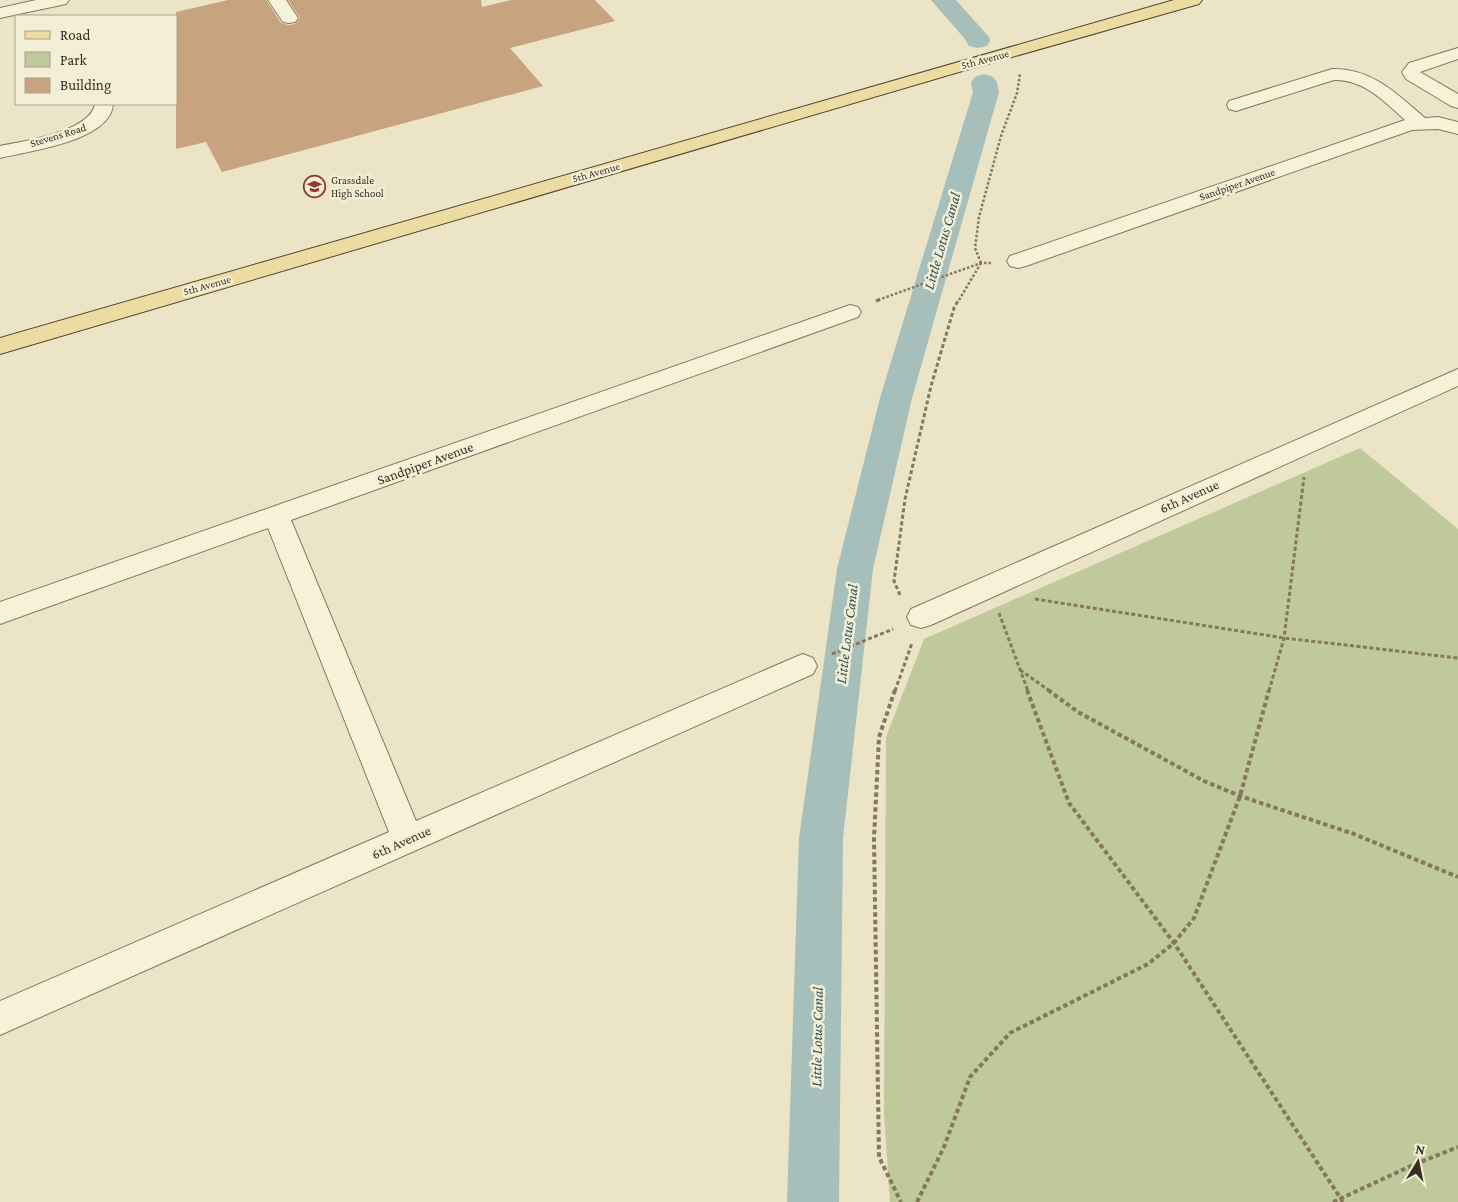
<svg xmlns="http://www.w3.org/2000/svg" width="1458" height="1202" font-family="'Crimson Pro',serif">
<rect width="100%" height="100%" fill="#ebe4c6"/>
<polygon fill="#bfc99b" points="1360,448 1458,529 1458,1202 890,1202 884,1114 886,737 924,639"/>
<g fill="none" stroke-linecap="round" stroke-linejoin="round">
<g fill="#a7bfbb" fill-rule="evenodd">
<polygon points="931,0 956,0 989,37 990,41 987,46 978,48 969,46 965,39"/>
<polygon points="984,74 993,77 997,82 999,92 912,398 873,569 843,838 839,1202 787,1202 799,838 837,569 880,398 973,92 971,82 975,77"/>
</g>
</g>
<polygon fill="#c7a47f" points="228,0 266,0 281,23 289,25 295,24 300,18 288,0 481,0 482,7 511,0 595,0 615,21 510,48 543,86 222,172 206,142 176,149 176,12"/>
<g fill="none" stroke-linecap="round" stroke-linejoin="round">
<defs>
<g id="minor">
<polygon points="36,0 69,0 66,4 0,18 0,8"/>
<polygon points="268,0 286,0 298,18 295,22 289,23 283,22"/>
<polygon points="1458,48 1458,59 1420,72 1458,94 1458,108 1451,106 1406,79 1402,72 1409,63"/>
<path d="M1332,69C1372,68 1397,94 1425,118L1438,117L1458,122V134L1438,129L1412,130L1026,266L1018,268L1010,266L1007,261L1010,256L1405,120C1384,101 1363,79 1334,80L1236,111L1229,109L1227,105L1229,101Z"/>
<path d="M95,104H113C111,141 29,151 0,158V146C24,141 90,132 95,104Z"/>
<polygon points="850,305 858,307 861,312 858,317 291,520 416,821 793,658 803,654 813,658 817,666 813,674 0,1035 0,1001 389,832 268,528 0,624 0,602"/>
<polygon points="1458,369 1458,386 931,625 921,628 911,625 907,617 911,609"/>
</g>
<polygon id="major" points="1174,0 1202,0 1199,4 959,72 0,354 0,338"/>
</defs>
<use href="#minor" stroke="#86775d" stroke-width="2"/>
<use href="#major" stroke="#544531" stroke-width="2"/>
<g stroke="#86775d" stroke-width="2.5" stroke-dasharray="2.5 2" stroke-linecap="butt">
<polyline points="981,263 975,248 979,217 1001,136 1017,93 1020,74"/>
<polyline points="878,300 981,263 993,263"/>
<polyline points="959,300 981,263"/>
</g>
<g stroke="#86775d" stroke-width="3" stroke-dasharray="4 2.5" stroke-linecap="butt">
<polyline points="876,301 882,299"/>
<polyline points="900,595 894,581 905,499 931,386 954,308 959,299"/>
<polyline points="1035,599 1284,638 1458,658"/>
<polyline points="999,613 1028,691"/>
<polyline points="832,654 893,629"/>
<polyline points="1020,670 1050,691"/>
<polyline points="895,691 912,643"/>
<polyline points="1269,691 1284,638 1304,477"/>
</g>
<g stroke="#86775d" stroke-width="4" stroke-dasharray="4.5 3" stroke-linecap="butt">
<polyline points="895,690 879,737 874,838 879,1157 901,1202"/>
<polyline points="1027,690 1069,803 1174,943 1343,1202"/>
<polyline points="1048,690 1078,712 1204,781 1240,796 1354,834 1458,877"/>
<polyline points="917,1202 944,1147 970,1077 1010,1033 1148,964 1174,943 1194,918 1240,796 1269,690"/>
<polyline points="1333,1202 1413,1165 1458,1147"/>
</g>
<use href="#minor" fill="#f7f1d9" fill-rule="evenodd"/>
<use href="#major" fill="#ecdca1" fill-rule="evenodd"/>
</g>
<defs>
<symbol id="school-ring" viewBox="-11 -11 22 22"><circle r="9.5" fill="#f3eed6" stroke="#913a31" stroke-width="1.5"/><path d="M0-5L7-2L0 1L-7-2ZM-4 1L0 2.5L4 1V4Q0 6-4 4Z" fill="#913a31"/></symbol>
</defs>
<g fill-rule="evenodd">
<use href="#school-ring" x="302" y="174" width="25" height="25"/>
</g>
<g text-anchor="middle" stroke-width="5" stroke-linejoin="round" paint-order="stroke">
<g font-size="11" fill="#372d20" stroke="#f3eed6">
<text transform="translate(985 59) rotate(-15)" y="4">5th Avenue</text>
<text transform="translate(58 135) rotate(-17)" y="4">Stevens Road</text>
<text transform="translate(596 172) rotate(-16)" y="4">5th Avenue</text>
<text transform="translate(1237 184) rotate(-19)" y="4">Sandpiper Avenue</text>
<text transform="translate(207 285) rotate(-16)" y="4">5th Avenue</text>
</g>
<g font-size="11" fill="#372d20" stroke="#f3eed6" text-anchor="start">
<text x="331" y="184">Grassdale<tspan x="331" dy="13">High School</tspan></text>
</g>
<g font-size="14" fill="#372d20" stroke="#f3eed6">
<text transform="translate(425 463) rotate(-20)" y="5">Sandpiper Avenue</text>
<text transform="translate(1189 496) rotate(-24)" y="5">6th Avenue</text>
<text transform="translate(401 842) rotate(-24)" y="5">6th Avenue</text>
</g>
<g font-size="15" font-style="italic" fill="#305456" stroke="#f3eed6">
<text transform="translate(942 241) rotate(-74)" y="5">Little Lotus Canal</text>
<text transform="translate(847 634) rotate(-83)" y="5">Little Lotus Canal</text>
<text transform="translate(817 1037) rotate(-89)" y="5">Little Lotus Canal</text>
</g>
</g>
<rect x="15" y="15" width="162" height="90" fill="#f3eed6" stroke="#a8a18d"/>
<rect x="25" y="31" width="25" height="8" fill="#ecdca1" stroke="#a8a18d"/>
<text x="60" y="40" font-size="15" fill="#372d20">Road</text>
<rect x="25" y="52" width="25" height="15" fill="#bfc99b" stroke="#a8a18d"/>
<text x="60" y="65" font-size="15" fill="#372d20">Park</text>
<rect x="25" y="78" width="25" height="15" fill="#c7a47f" stroke="#a8a18d"/>
<text x="60" y="90" font-size="15" fill="#372d20">Building</text>
<g transform="translate(1418 1162) rotate(10)" stroke="#f3eed6" stroke-width="4" paint-order="stroke">
<path d="M0-4L9 19L0 12L-9 19Z" fill="#372d20"/>
<text y="-8" font-size="14" font-weight="bold" text-anchor="middle" fill="#372d20">N</text>
</g>
</svg>
